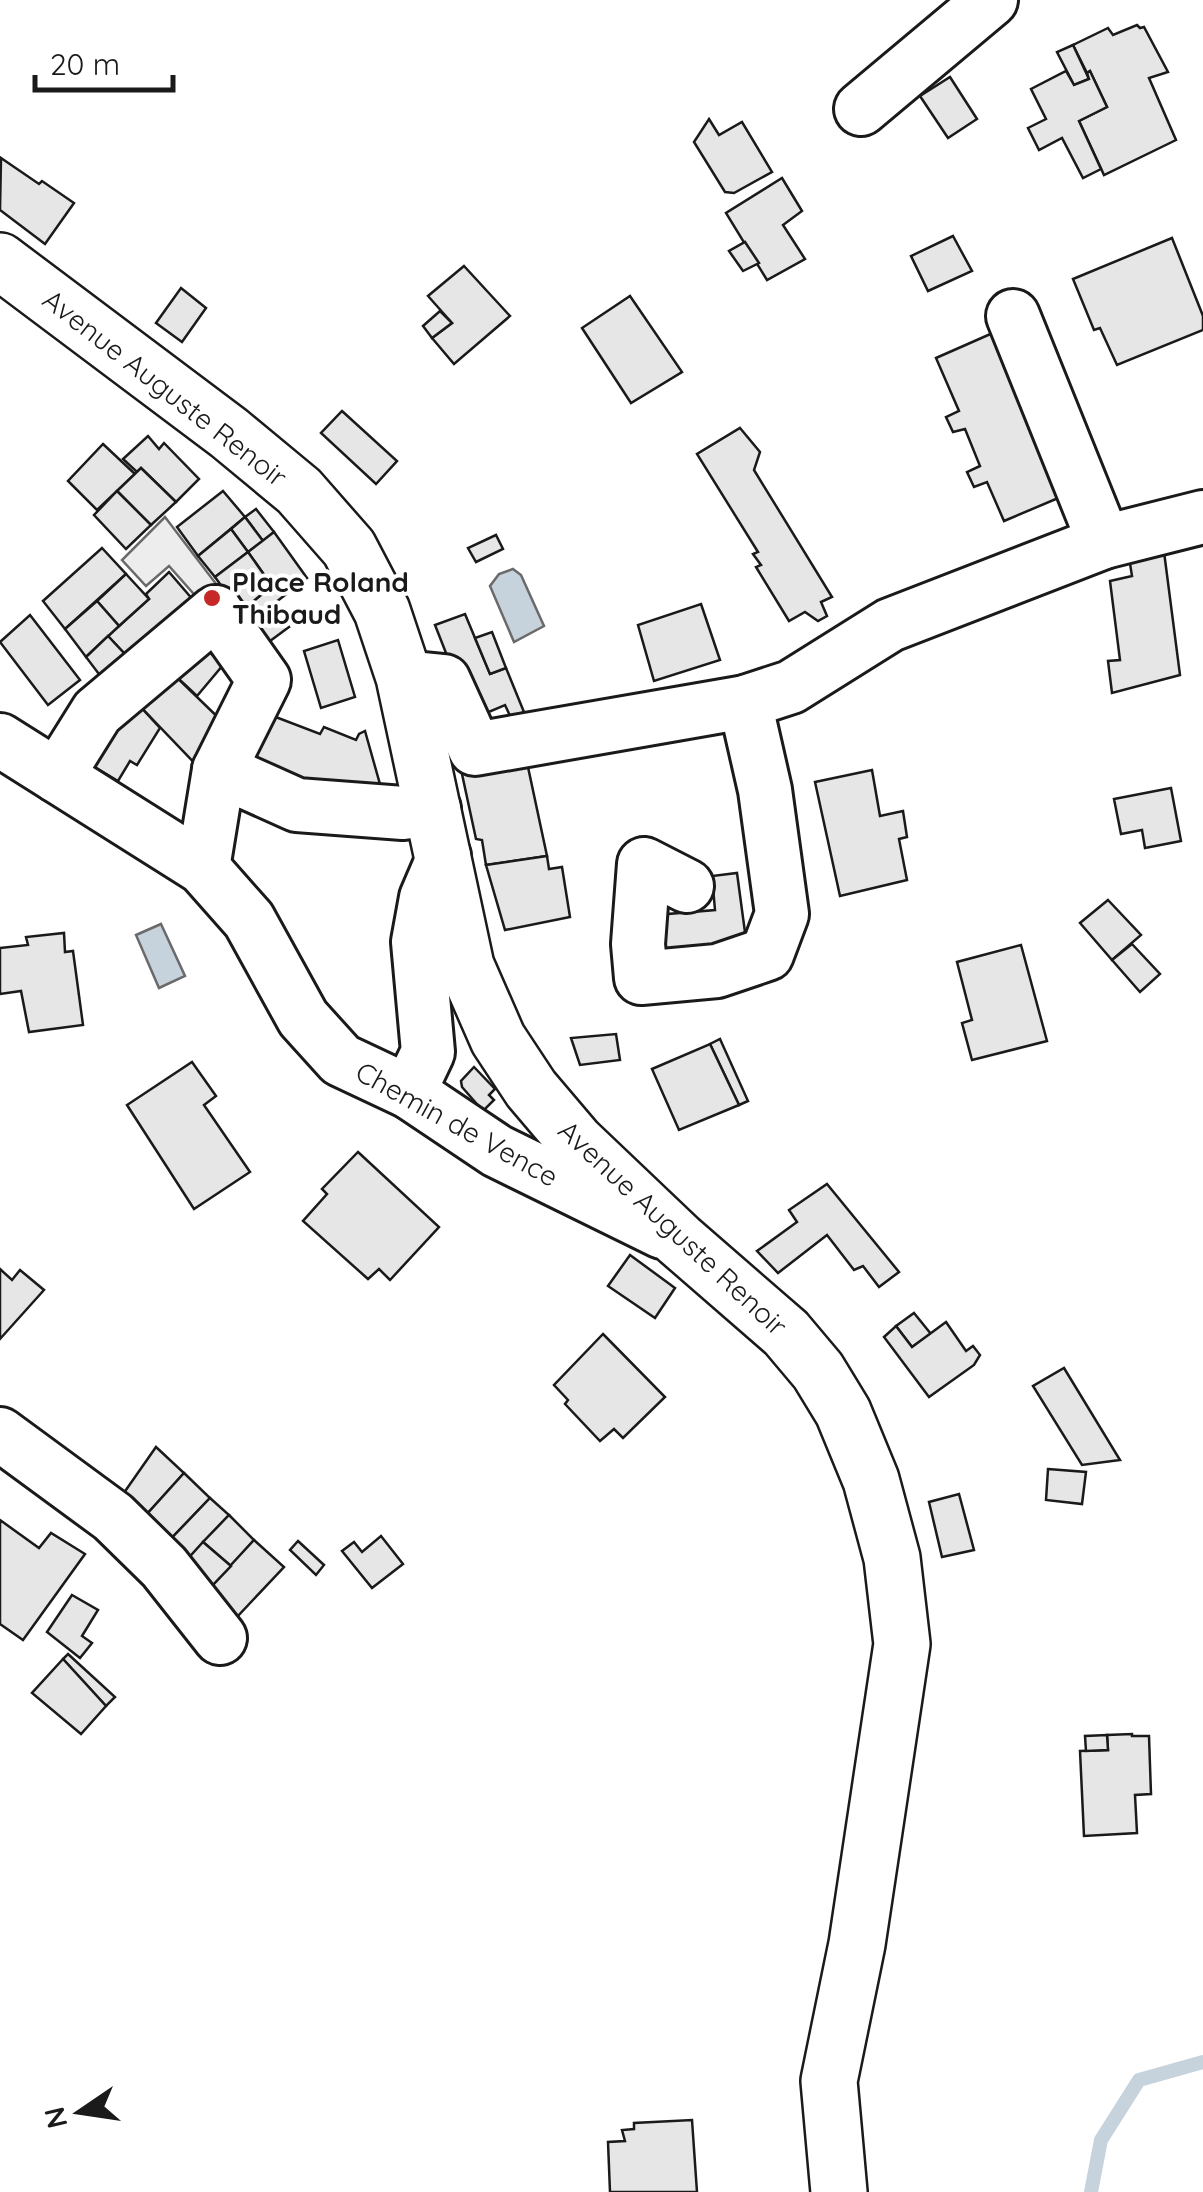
<svg xmlns="http://www.w3.org/2000/svg" width="1203" height="2192" font-family="Quicksand,sans-serif">
<rect width="100%" height="100%" fill="#fff"/>
<polygon fill="#ededed" stroke="#6a6a6a" stroke-width="2.5" points="165,517 284,673 208,610 169,566 146,586 122,560"/>
<g fill="#c6d2dc" stroke="#6a6a6a" stroke-width="2.5">
<polygon points="513,569 521,575 544,626 514,642 490,586 499,574"/>
<polygon points="161,924 185,976 159,988 136,935"/>
</g>
<g fill="none" stroke-linecap="round" stroke-linejoin="round">
<polyline stroke="#c6d2dc" stroke-width="14" points="1091,2192 1101,2140 1139,2080 1203,2062"/>
</g>
<g fill="#e6e6e6" stroke="#1a1a1a" stroke-width="2.5">
<polygon points="1137,25 1140,28 1144,27 1168,72 1149,78 1176,140 1104,175 1079,121 1107,107 1090,71 1087,73 1073,45 1108,28 1113,35"/>
<polygon points="1073,45 1089,79 1074,85 1057,52"/>
<polygon points="1066,71 1074,85 1089,79 1087,73 1090,71 1107,107 1079,121 1101,169 1083,178 1062,138 1039,150 1028,128 1046,119 1031,89"/>
<polygon points="950,77 977,119 948,138 920,96"/>
<polygon points="709,119 719,135 742,122 772,172 734,193 725,192 694,142"/>
<polygon points="1,158 39,184 42,181 74,203 45,244 0,210"/>
<polygon points="782,178 802,211 783,225 805,259 767,280 726,213"/>
<polygon points="953,236 972,271 928,291 911,256"/>
<polygon points="1172,238 1203,316 1203,330 1117,365 1100,328 1094,330 1073,279"/>
<polygon points="745,242 759,263 743,271 729,251"/>
<polygon points="464,266 510,316 454,364 432,338 452,323 428,296"/>
<polygon points="181,288 206,308 182,342 156,323"/>
<polygon points="630,296 682,372 631,403 582,328"/>
<polygon points="440,311 452,323 432,338 423,326"/>
<polygon points="995,332 1063,496 1004,521 987,482 974,487 967,472 980,466 965,429 953,432 946,417 959,411 936,358"/>
<polygon points="342,411 397,461 376,484 321,433"/>
<polygon points="740,428 760,452 754,470 832,597 821,602 827,616 818,621 805,612 789,621 756,567 761,565 753,554 758,552 697,454"/>
<polygon points="148,436 159,449 164,443 199,479 176,502 141,468 137,472 123,459"/>
<polygon points="103,444 135,474 97,510 68,481"/>
<polygon points="141,468 176,502 151,525 117,491"/>
<polygon points="117,491 151,525 126,549 94,515"/>
<polygon points="223,491 245,517 198,556 177,527"/>
<polygon points="256,509 274,532 263,541 245,517"/>
<polygon points="245,517 263,541 248,552 231,529"/>
<polygon points="231,529 248,552 215,577 198,556"/>
<polygon points="274,532 307,578 249,623 240,612 272,586 248,552"/>
<polygon points="496,535 503,549 476,562 468,548"/>
<polygon points="1163,544 1180,675 1112,693 1108,661 1120,660 1110,581 1132,576 1128,551"/>
<polygon points="102,548 126,574 65,629 43,601"/>
<polygon points="248,552 272,586 240,612 215,577"/>
<polygon points="169,572 200,608 137,667 108,636 149,599 146,594"/>
<polygon points="126,574 149,599 119,626 97,601"/>
<polygon points="97,601 119,626 86,657 65,629"/>
<polygon points="701,604 720,660 654,681 638,625"/>
<polygon points="273,605 289,627 266,644 249,623"/>
<polygon points="465,614 490,674 506,668 524,712 511,718 505,705 472,719 435,625"/>
<polygon points="30,615 80,680 48,705 0,642"/>
<polygon points="492,632 506,668 490,674 475,638"/>
<polygon points="108,636 137,667 111,690 86,657"/>
<polygon points="193,636 223,665 197,696 166,667"/>
<polygon points="338,640 355,697 321,708 304,651"/>
<polygon points="166,667 228,727 204,773 135,701"/>
<polygon points="135,701 160,728 137,765 130,761 118,781 86,762"/>
<polygon points="260,711 320,734 324,727 356,740 359,734 365,731 385,802 267,779 232,759"/>
<polygon points="525,753 547,856 486,865 482,840 476,839 462,774"/>
<polygon points="872,770 880,816 903,811 907,837 899,839 907,880 840,896 815,782"/>
<polygon points="1171,788 1181,841 1145,848 1142,830 1121,834 1114,799"/>
<polygon points="547,856 549,869 562,867 570,917 505,930 486,865"/>
<polygon points="737,873 747,947 660,955 656,915 715,910 712,876"/>
<polygon points="1108,900 1141,935 1112,960 1080,923"/>
<polygon points="64,933 65,952 73,951 83,1025 29,1032 21,991 0,994 0,948 28,945 26,937"/>
<polygon points="1132,944 1160,974 1140,992 1112,960"/>
<polygon points="1021,945 1047,1041 972,1060 962,1023 972,1020 957,962"/>
<polygon points="616,1034 620,1060 580,1065 571,1038"/>
<polygon points="720,1039 748,1101 739,1105 710,1044"/>
<polygon points="710,1044 739,1105 679,1130 652,1069"/>
<polygon points="192,1062 216,1096 204,1105 250,1172 194,1209 127,1105"/>
<polygon points="474,1067 495,1089 489,1095 494,1100 483,1111 462,1087 461,1081"/>
<polygon points="358,1152 439,1227 390,1280 379,1269 368,1279 303,1221 327,1194 322,1189"/>
<polygon points="827,1184 899,1272 879,1287 863,1266 854,1270 827,1235 778,1273 757,1251 797,1222 789,1210"/>
<polygon points="630,1255 675,1288 655,1318 608,1286"/>
<polygon points="0,1269 12,1280 20,1270 44,1290 0,1339"/>
<polygon points="914,1313 931,1334 912,1347 896,1326"/>
<polygon points="946,1322 966,1351 973,1346 980,1355 974,1365 929,1397 884,1337 896,1326 912,1347"/>
<polygon points="603,1334 665,1397 623,1438 614,1429 600,1441 565,1404 568,1400 554,1385"/>
<polygon points="1064,1368 1120,1460 1082,1465 1033,1386"/>
<polygon points="156,1447 184,1473 138,1524 121,1497"/>
<polygon points="1048,1469 1086,1472 1082,1504 1046,1500"/>
<polygon points="184,1473 210,1498 164,1546 138,1524"/>
<polygon points="959,1494 974,1550 942,1557 929,1502"/>
<polygon points="210,1498 229,1515 184,1563 164,1546"/>
<polygon points="229,1515 254,1540 231,1566 203,1542"/>
<polygon points="0,1520 39,1548 51,1533 85,1554 23,1640 0,1624"/>
<polygon points="381,1536 403,1564 372,1588 342,1551 354,1542 362,1552"/>
<polygon points="254,1540 284,1567 236,1618 207,1591"/>
<polygon points="298,1541 324,1565 316,1575 290,1550"/>
<polygon points="203,1542 231,1566 207,1591 184,1563"/>
<polygon points="72,1595 98,1610 82,1636 92,1643 80,1658 47,1632"/>
<polygon points="68,1654 115,1697 106,1706 63,1659"/>
<polygon points="63,1659 106,1706 81,1734 32,1693"/>
<polygon points="1132,1734 1132,1736 1149,1736 1151,1794 1135,1795 1137,1833 1084,1836 1080,1751 1108,1750 1107,1735"/>
<polygon points="1107,1735 1108,1750 1086,1751 1085,1736"/>
<polygon points="692,2120 697,2192 610,2192 608,2142 625,2141 622,2130 634,2129 634,2123"/>
</g>
<g fill="none" stroke-linecap="round" stroke-linejoin="round">
<defs>
<g id="minor">
<polyline points="861,109 991,0"/>
<polyline points="1013,316 1104,542"/>
<polyline points="404,677 444,681 475,749 745,702 791,687 890,625 1104,542 1203,517"/>
<polyline points="0,740 203,868 249,920 303,1018 341,1060 409,1092 497,1151 662,1232"/>
<polyline points="57,776 97,712 216,612 264,680 219,770"/>
<polyline points="203,868 219,770 297,805 403,813 434,809"/>
<polyline points="687,886 644,864 638,944 641,978 717,971 767,954 782,914 765,790 745,702"/>
<polyline points="409,1092 428,1052 418,942 426,898 444,856"/>
<polyline points="0,1434 113,1517 164,1567 220,1638"/>
</g>
<polyline id="major" points="0,261 229,433 299,491 349,548 382,611 404,677 466,966 498,1039 531,1089 576,1142 679,1240 786,1333 818,1371 843,1412 871,1480 892,1558 902,1644 857,1944 829,2081 839,2192"/>
</defs>
<use href="#minor" stroke="#1a1a1a" stroke-width="58"/>
<use href="#major" stroke="#1a1a1a" stroke-width="60"/>
<use href="#minor" stroke="#fff" stroke-width="52"/>
<use href="#major" stroke="#fff" stroke-width="55"/>
</g>
<circle fill="#c62828" stroke="#fff" stroke-width="4" cx="212" cy="598" r="10"/>
<g text-anchor="middle" stroke-width="8" stroke-linejoin="round" paint-order="stroke">
<g font-size="28" fill="#1a1a1a" stroke="#fff">
<text transform="translate(165 388) rotate(38)" y="10">Avenue Auguste Renoir</text>
<text transform="translate(457 1124) rotate(29)" y="10">Chemin de Vence</text>
<text transform="translate(673 1228) rotate(43)" y="10">Avenue Auguste Renoir</text>
</g>
<g font-size="28" font-weight="bold" fill="#1a1a1a" stroke="#fff" text-anchor="start">
<text x="232" y="592">Place Roland<tspan x="232" dy="32">Thibaud</tspan></text>
</g>
</g>
<g transform="translate(80 2112) rotate(257)" stroke="#ffffff" stroke-width="8" paint-order="stroke">
<path d="M0-8L18 38L0 25L-18 38Z" fill="#1a1a1a"/>
<text y="-15" font-size="28" font-weight="bold" text-anchor="middle" fill="#1a1a1a">N</text>
</g>
<path d="M35 75v15h138v-15" fill="none" stroke="#1a1a1a" stroke-width="5"/>
<text x="50" y="75" font-size="30" fill="#1a1a1a" stroke="#ffffff" stroke-width="8" paint-order="stroke">20 m</text>
</svg>
